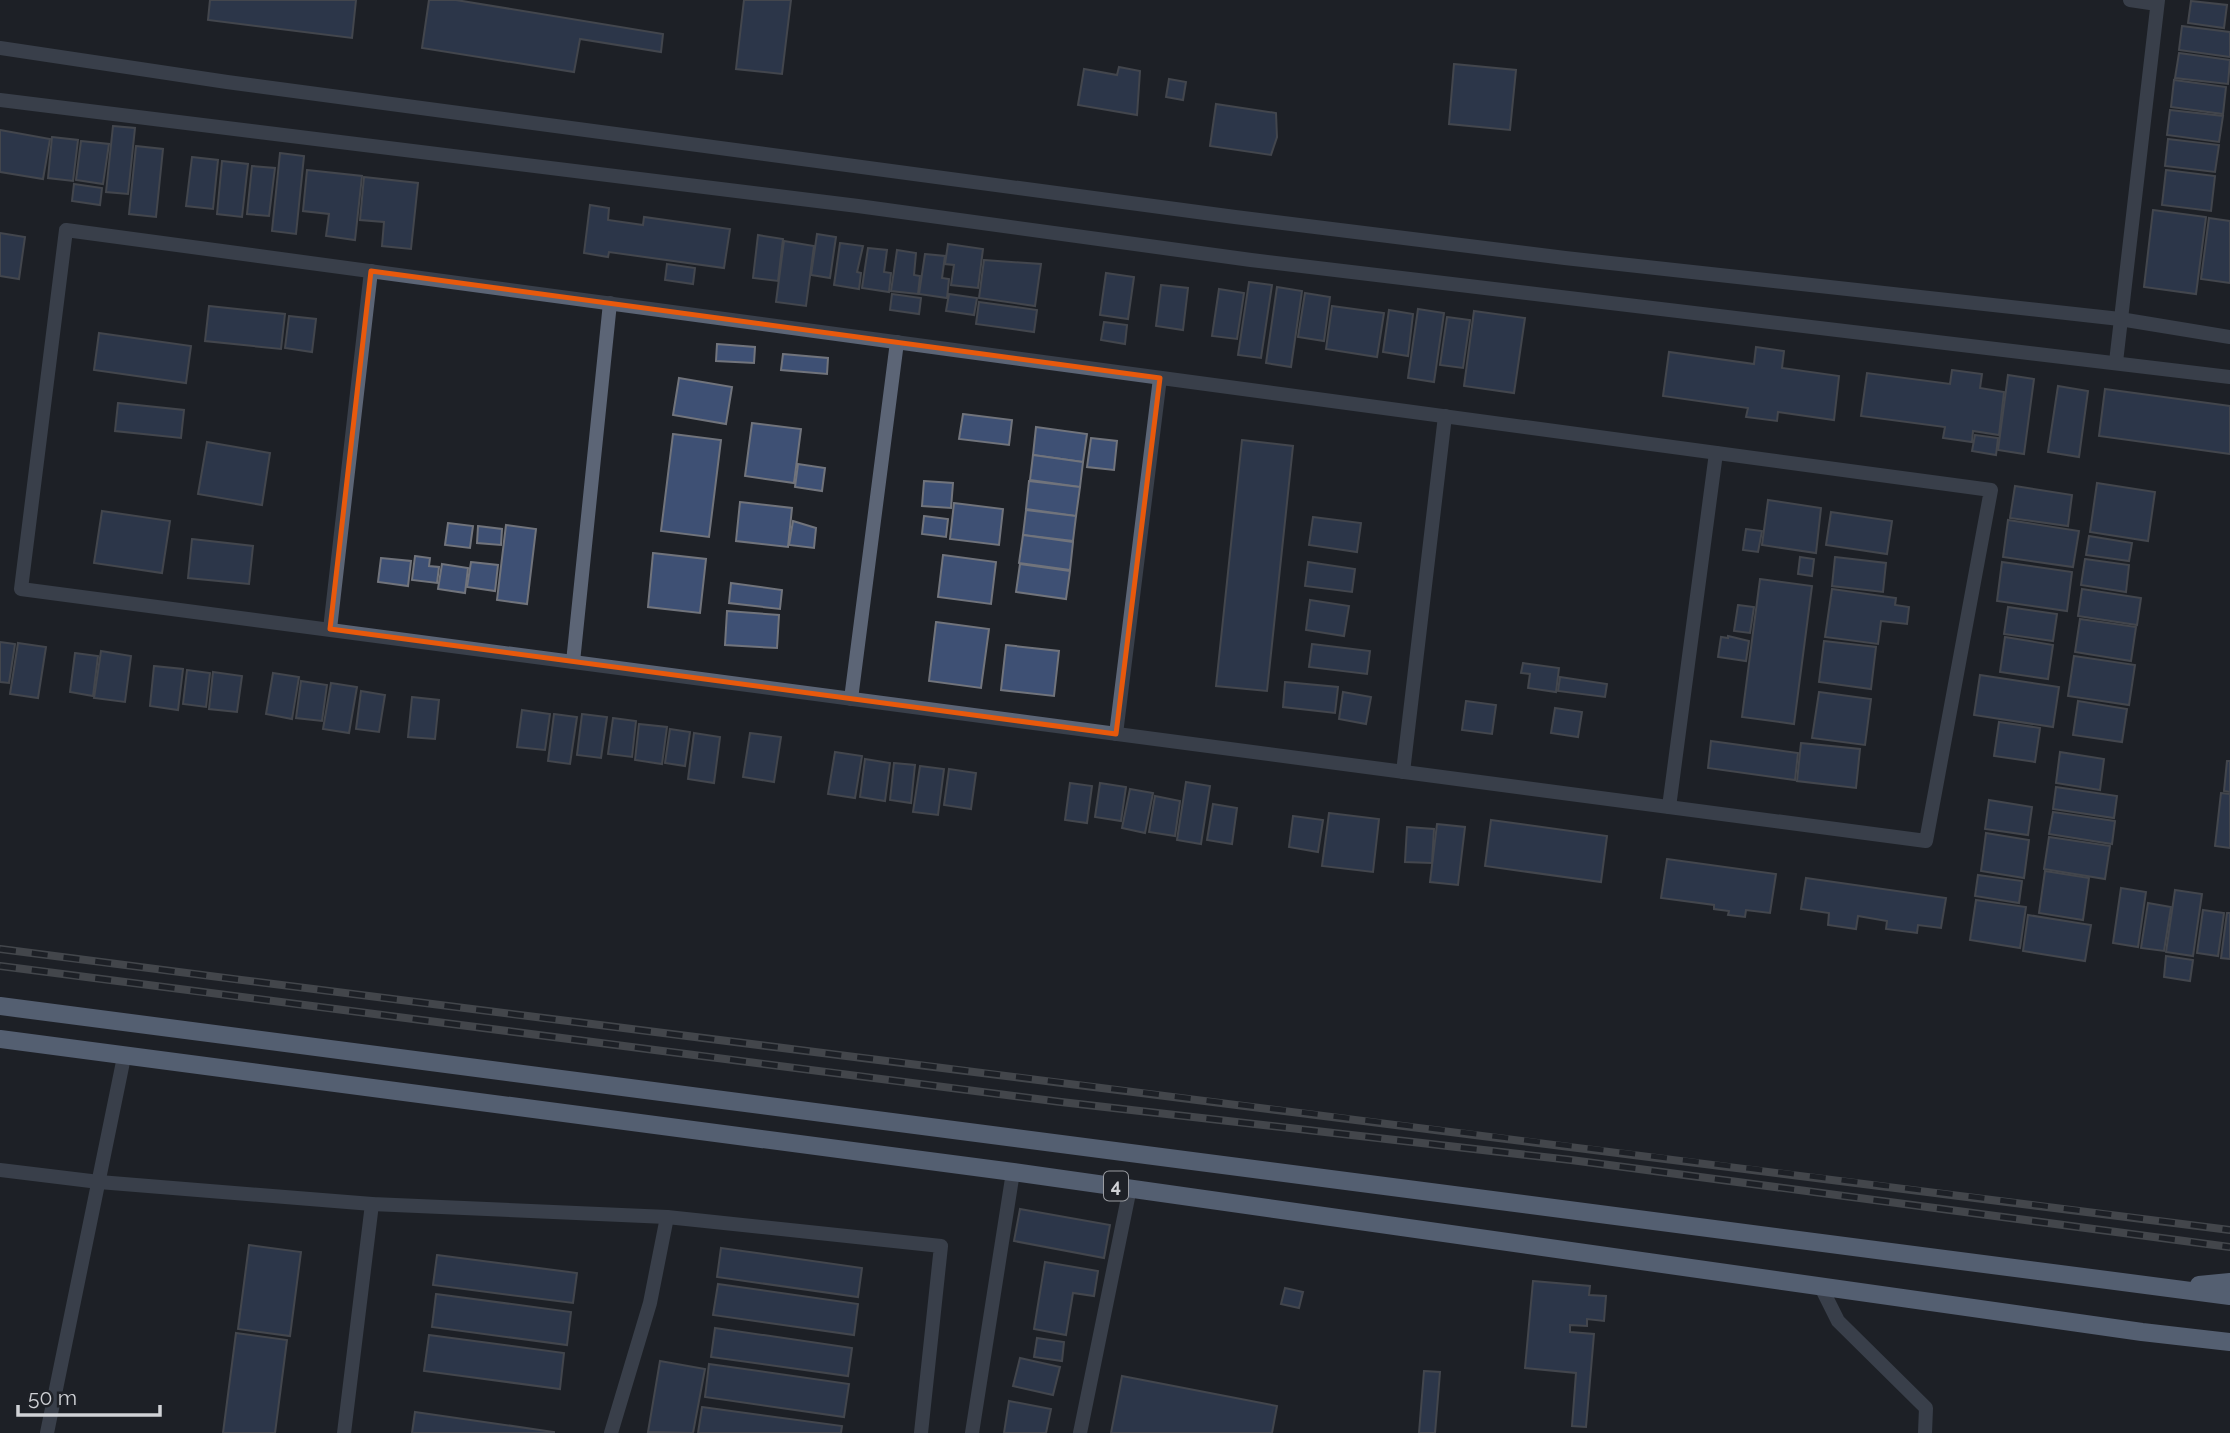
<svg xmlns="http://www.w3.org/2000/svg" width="2230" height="1433" font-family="Raleway,sans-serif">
<rect width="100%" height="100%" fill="#1e2127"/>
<g fill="#3e5074" stroke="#71747c" stroke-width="2">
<polygon points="210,0 356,0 352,38 208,20"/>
<polygon points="429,0 456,0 663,34 661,52 580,39 574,72 422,48"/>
<polygon points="744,0 791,0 782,74 736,69"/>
<polygon points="2191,1 2227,5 2224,28 2188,23"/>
<polygon points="2182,26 2230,32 2230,57 2179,50"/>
<polygon points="2179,53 2230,60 2228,84 2175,78"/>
<polygon points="1454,64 1516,70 1510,130 1449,124"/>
<polygon points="1119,67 1140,71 1137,115 1078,105 1084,69 1117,75"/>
<polygon points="1169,79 1186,82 1183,100 1166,97"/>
<polygon points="2174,80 2226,87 2223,114 2171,107"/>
<polygon points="1216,104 1276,113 1277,137 1271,155 1210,146"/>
<polygon points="2170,110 2223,116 2219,142 2167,135"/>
<polygon points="113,126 135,128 128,194 106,192"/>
<polygon points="0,130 50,139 43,179 0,172"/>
<polygon points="52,137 78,140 73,181 48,178"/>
<polygon points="2168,139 2219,145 2215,172 2165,166"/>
<polygon points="81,141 109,144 103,184 76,180"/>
<polygon points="136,146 163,149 156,217 129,214"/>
<polygon points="280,153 304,156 296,234 272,231"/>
<polygon points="192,157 218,160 213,209 186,206"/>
<polygon points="222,161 248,164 242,217 217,214"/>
<polygon points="252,166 275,168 269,216 247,214"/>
<polygon points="307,170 362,176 355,240 326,236 329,214 303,211"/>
<polygon points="2166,170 2215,176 2211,211 2162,205"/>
<polygon points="364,177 418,183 411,249 382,246 384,222 360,220"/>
<polygon points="74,184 102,188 100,205 72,201"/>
<polygon points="590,205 609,208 608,220 643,225 644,217 730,229 724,268 609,252 608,257 584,253"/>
<polygon points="2153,210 2206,217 2196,294 2144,287"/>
<polygon points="2209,218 2230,221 2230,283 2201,279"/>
<polygon points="0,233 25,237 19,279 0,276"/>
<polygon points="817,234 836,237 830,278 811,275"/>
<polygon points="758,235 783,239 778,281 753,278"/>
<polygon points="784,241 814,246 806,306 776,302"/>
<polygon points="840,243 863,246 857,272 861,273 859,289 834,285"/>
<polygon points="948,244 983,249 978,288 951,285 954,265 945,264"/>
<polygon points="868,248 887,250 884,272 891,273 889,292 862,288"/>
<polygon points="897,250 916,253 914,275 920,276 918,294 891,291"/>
<polygon points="925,254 945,256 942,278 949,279 947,298 919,294"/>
<polygon points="984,260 1041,264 1035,306 979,298"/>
<polygon points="667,264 695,268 693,284 665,280"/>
<polygon points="1106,273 1134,277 1128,319 1100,315"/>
<polygon points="1249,282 1272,285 1261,358 1238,355"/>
<polygon points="1161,285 1188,288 1183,330 1156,326"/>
<polygon points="1277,287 1302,291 1291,367 1266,363"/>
<polygon points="1219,289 1244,293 1237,339 1212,336"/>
<polygon points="1305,293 1330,297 1324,341 1298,337"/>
<polygon points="892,294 921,298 919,314 890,310"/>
<polygon points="949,294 977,298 974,315 946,311"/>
<polygon points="979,302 1037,310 1034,332 976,324"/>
<polygon points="209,306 285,314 281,349 205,341"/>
<polygon points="1332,306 1384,313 1377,357 1326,349"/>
<polygon points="1418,309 1444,313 1434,382 1408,378"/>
<polygon points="1389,310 1413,314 1408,356 1383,352"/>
<polygon points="1474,311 1525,318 1514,393 1464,386"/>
<polygon points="289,316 316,319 312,352 285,348"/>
<polygon points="1447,317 1470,320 1463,368 1440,365"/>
<polygon points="1104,322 1127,325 1125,344 1101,340"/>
<polygon points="99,333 191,346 186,383 94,370"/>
<polygon points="717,344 755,347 754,363 716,361"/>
<polygon points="1756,347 1784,351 1782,368 1839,376 1834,420 1778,412 1777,421 1746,417 1748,408 1663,396 1669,352 1754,364"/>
<polygon points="783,354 828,358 827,374 781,370"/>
<polygon points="1952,370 1982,374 1980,388 2004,392 1999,435 1973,431 1972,442 1943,438 1945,427 1861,416 1867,373 1950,384"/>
<polygon points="2008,375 2034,379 2024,454 1998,450"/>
<polygon points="679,378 732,387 726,424 673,415"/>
<polygon points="2058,386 2088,391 2079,457 2048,452"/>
<polygon points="2105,389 2230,406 2230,454 2099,436"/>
<polygon points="118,403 184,410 181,438 115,431"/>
<polygon points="963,414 1012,420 1009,445 959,439"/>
<polygon points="752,423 801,429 794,483 745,476"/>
<polygon points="1036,427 1087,434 1083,462 1033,455"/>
<polygon points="673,434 721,440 709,537 661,531"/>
<polygon points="1975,435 1998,438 1996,455 1972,451"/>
<polygon points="1091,438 1117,441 1114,470 1087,467"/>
<polygon points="1242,440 1293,446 1267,691 1216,686"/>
<polygon points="207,442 270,453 262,505 198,494"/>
<polygon points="1033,455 1083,462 1080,487 1030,480"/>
<polygon points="798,464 825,468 822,491 795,487"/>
<polygon points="924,481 953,483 951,508 922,506"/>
<polygon points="1029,481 1080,487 1076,516 1026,509"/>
<polygon points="2097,483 2155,492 2148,541 2090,532"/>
<polygon points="2015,486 2072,495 2068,526 2010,518"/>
<polygon points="1768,500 1821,508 1816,553 1762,545"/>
<polygon points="740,502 792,508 788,547 736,541"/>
<polygon points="954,503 1003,509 999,545 950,539"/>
<polygon points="1026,510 1076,516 1073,541 1023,535"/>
<polygon points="102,511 170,521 162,573 94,563"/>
<polygon points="1831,512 1892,521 1887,554 1826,545"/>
<polygon points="924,516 948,519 946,537 922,534"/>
<polygon points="1313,517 1361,523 1357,552 1309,545"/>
<polygon points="2008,520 2079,531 2073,567 2003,557"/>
<polygon points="793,521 816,528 814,548 789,545"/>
<polygon points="448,523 473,526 470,548 445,545"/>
<polygon points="506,525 536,529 527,604 497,600"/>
<polygon points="478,526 502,529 501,545 477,543"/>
<polygon points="1746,529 1762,531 1758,552 1743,550"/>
<polygon points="1023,535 1073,542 1070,570 1019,563"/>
<polygon points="2089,536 2132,543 2129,561 2086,555"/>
<polygon points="192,539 253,546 249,584 188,578"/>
<polygon points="653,553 706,559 700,613 648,607"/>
<polygon points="943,555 996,562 991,604 938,597"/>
<polygon points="415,556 430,558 429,566 439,567 437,583 412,580"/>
<polygon points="1800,557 1814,559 1812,576 1798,574"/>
<polygon points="1835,557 1886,563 1883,592 1832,586"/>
<polygon points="381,558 411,561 408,586 378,582"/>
<polygon points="2085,559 2129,565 2126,592 2081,585"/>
<polygon points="471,562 498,565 495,591 467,587"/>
<polygon points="1308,562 1355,569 1352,592 1305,586"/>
<polygon points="2002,562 2072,572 2067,611 1997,601"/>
<polygon points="442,564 468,568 465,593 438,589"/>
<polygon points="1020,564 1070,571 1066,599 1016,592"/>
<polygon points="1760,579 1812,586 1794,724 1742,717"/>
<polygon points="731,583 782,590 780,609 729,603"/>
<polygon points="1832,589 1896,598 1895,605 1909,607 1907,624 1881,621 1878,644 1825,637"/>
<polygon points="2082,589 2141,598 2137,625 2078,616"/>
<polygon points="1310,600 1349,606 1344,636 1306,630"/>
<polygon points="1738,605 1754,607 1750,633 1734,631"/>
<polygon points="2008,607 2057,614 2053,641 2004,634"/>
<polygon points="727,611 779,615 777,648 725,645"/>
<polygon points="2080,619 2136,627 2131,661 2075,652"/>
<polygon points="936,622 989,629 981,688 929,681"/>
<polygon points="1728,636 1749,641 1746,661 1718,657 1721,637 1728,638"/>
<polygon points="2005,637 2053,645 2048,679 2000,672"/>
<polygon points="1824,641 1876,647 1871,689 1819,682"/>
<polygon points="0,642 15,644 9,683 0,682"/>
<polygon points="18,643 46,647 38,698 10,694"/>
<polygon points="1312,644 1370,651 1367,674 1309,667"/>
<polygon points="1006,645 1059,651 1054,696 1001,690"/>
<polygon points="101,651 131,656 125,702 94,698"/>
<polygon points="75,653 98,656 93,696 70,692"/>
<polygon points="2074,656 2135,665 2129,705 2068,696"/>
<polygon points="1523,663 1559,668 1556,692 1528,688 1530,674 1521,673"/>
<polygon points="154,666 183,669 178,710 150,706"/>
<polygon points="187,670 210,673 206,707 183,704"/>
<polygon points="213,672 242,676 237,712 209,709"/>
<polygon points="273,673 299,677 292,719 266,714"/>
<polygon points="1980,675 2059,687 2053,727 1974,715"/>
<polygon points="1560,677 1607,684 1605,697 1558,691"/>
<polygon points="301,681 327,685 322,721 296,718"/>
<polygon points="1285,682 1338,687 1335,713 1283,707"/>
<polygon points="331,683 357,687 349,733 323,729"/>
<polygon points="361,691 385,695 379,732 356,729"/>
<polygon points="1343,692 1371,697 1366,724 1339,719"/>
<polygon points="1819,692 1871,699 1865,745 1812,738"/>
<polygon points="412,697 439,700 435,739 408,737"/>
<polygon points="1466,701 1496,705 1492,734 1462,730"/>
<polygon points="2078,701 2127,709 2122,742 2073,735"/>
<polygon points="1555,708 1582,712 1578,737 1551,733"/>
<polygon points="522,710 550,714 545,750 517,747"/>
<polygon points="554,714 577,717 570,764 548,761"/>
<polygon points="582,714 607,717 601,758 577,755"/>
<polygon points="613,718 636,721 632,757 608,754"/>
<polygon points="1999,722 2040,728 2035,762 1994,756"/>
<polygon points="639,724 667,727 662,764 635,760"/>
<polygon points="670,729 690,732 685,766 665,763"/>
<polygon points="694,733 720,737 714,783 688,779"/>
<polygon points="750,733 781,737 774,782 743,777"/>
<polygon points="1711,741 1798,753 1795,780 1708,768"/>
<polygon points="1801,743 1860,749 1856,788 1797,781"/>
<polygon points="835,752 862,756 855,798 828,794"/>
<polygon points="2060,752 2104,759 2100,790 2056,783"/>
<polygon points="865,759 890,763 885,801 860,797"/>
<polygon points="2227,761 2230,761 2230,792 2224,791"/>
<polygon points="894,763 915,765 911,803 890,800"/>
<polygon points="920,766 944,769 938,815 913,812"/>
<polygon points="949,769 976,773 971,809 944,805"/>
<polygon points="1186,782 1210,786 1201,844 1177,840"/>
<polygon points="1070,783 1092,786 1087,823 1065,820"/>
<polygon points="1100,783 1126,787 1121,821 1095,817"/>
<polygon points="2056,787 2117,796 2114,818 2053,809"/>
<polygon points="1130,789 1153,793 1145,833 1122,828"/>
<polygon points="2221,793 2230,794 2230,848 2215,846"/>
<polygon points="1155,796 1180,801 1175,836 1149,832"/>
<polygon points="1989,800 2032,807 2028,835 1985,829"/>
<polygon points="1213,804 1237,808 1232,844 1207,840"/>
<polygon points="2053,812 2115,821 2112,844 2049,834"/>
<polygon points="1329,813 1379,819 1373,872 1322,866"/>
<polygon points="1293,816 1323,820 1318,852 1289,847"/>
<polygon points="1491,820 1607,836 1601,882 1485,866"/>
<polygon points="1437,824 1465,827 1458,885 1430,882"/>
<polygon points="1407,827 1434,829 1432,863 1405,862"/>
<polygon points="1986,833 2029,840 2024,878 1981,871"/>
<polygon points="2049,837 2110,846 2105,879 2044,869"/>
<polygon points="1667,859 1776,874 1770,913 1746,910 1745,917 1728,915 1729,911 1714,909 1714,905 1661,898"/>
<polygon points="2045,871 2089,878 2083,920 2039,913"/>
<polygon points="1978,875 2022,881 2019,903 1975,896"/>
<polygon points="1806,878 1946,898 1941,928 1918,925 1917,933 1886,929 1887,921 1858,916 1856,929 1828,925 1829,913 1801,909"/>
<polygon points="2121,888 2146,892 2138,947 2113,943"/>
<polygon points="2175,890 2202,894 2193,956 2166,952"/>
<polygon points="1976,900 2026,907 2020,948 1970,940"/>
<polygon points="2148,903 2171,907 2164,951 2141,948"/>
<polygon points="2203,910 2224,913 2218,956 2197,953"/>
<polygon points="2227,913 2230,913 2230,959 2221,958"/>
<polygon points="2028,915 2091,925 2085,961 2023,951"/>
<polygon points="2166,956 2193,960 2190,981 2164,977"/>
<polygon points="1020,1209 1110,1225 1104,1258 1014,1241"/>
<polygon points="249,1245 301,1252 290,1336 238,1329"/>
<polygon points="721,1248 862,1268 858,1297 717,1277"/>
<polygon points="437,1255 577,1273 573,1303 433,1285"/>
<polygon points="1045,1262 1098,1271 1094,1296 1073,1293 1066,1335 1034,1329"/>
<polygon points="1533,1281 1590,1286 1589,1295 1606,1296 1604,1321 1587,1319 1587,1326 1570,1325 1570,1332 1594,1334 1586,1427 1572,1426 1576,1373 1525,1368"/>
<polygon points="718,1284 858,1304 854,1335 713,1315"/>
<polygon points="1285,1288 1303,1292 1299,1308 1281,1304"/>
<polygon points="436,1294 571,1312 567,1345 432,1327"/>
<polygon points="715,1328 852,1348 848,1376 711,1357"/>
<polygon points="236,1333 287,1340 275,1433 223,1433"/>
<polygon points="429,1335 564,1353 560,1389 424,1371"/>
<polygon points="1037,1338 1064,1342 1062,1361 1034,1357"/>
<polygon points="1020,1358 1060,1367 1053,1395 1013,1386"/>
<polygon points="660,1361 705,1369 693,1433 648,1432"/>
<polygon points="709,1364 849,1384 844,1417 705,1397"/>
<polygon points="1424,1371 1440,1372 1435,1433 1419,1433"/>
<polygon points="1122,1376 1277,1406 1272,1433 1111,1433"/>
<polygon points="1009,1401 1051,1409 1046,1433 1004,1433"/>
<polygon points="702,1407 842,1426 841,1433 698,1433"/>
<polygon points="415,1412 554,1432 554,1433 412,1433"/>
</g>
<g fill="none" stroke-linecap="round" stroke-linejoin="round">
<g stroke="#5c6576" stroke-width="14">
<polyline points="2130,0 2157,4"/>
<polygon points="66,230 1991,490 1926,841 21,589"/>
<polyline points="2116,362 2158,0"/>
<polyline points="330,629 371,271"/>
<polyline points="573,662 610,303"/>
<polyline points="851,699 897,342"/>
<polyline points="1116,734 1160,378"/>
<polyline points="1403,772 1445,416"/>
<polyline points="1669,807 1716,453"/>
<polyline points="0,1170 99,1182 372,1204 667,1217 941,1246 921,1433"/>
<polyline points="1821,1287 1838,1321 1926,1408 1925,1433"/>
<polyline points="47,1433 124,1057"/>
<polyline points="344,1433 372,1204"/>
<polyline points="611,1433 650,1303 667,1217"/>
<polyline points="972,1433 1013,1172"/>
<polyline points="1080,1433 1130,1188"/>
</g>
<g stroke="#5c6576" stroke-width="14">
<polyline points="0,48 227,82 1235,217 1565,258 2120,319 2230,337"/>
<polyline points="0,100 858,206 1251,260 2230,377"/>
</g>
<g stroke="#98aacd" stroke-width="18">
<polyline points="0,1006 2230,1296"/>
<polyline points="0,1039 1013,1172 2142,1332 2230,1342"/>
<polyline points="2199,1285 2230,1282"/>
</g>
<defs>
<g id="rail">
<path d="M0,949C743,1045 1487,1133 2230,1230"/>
<polyline points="0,966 1061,1102 1571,1160 2230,1247"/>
</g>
</defs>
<use href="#rail" stroke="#717479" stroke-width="8"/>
<use href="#rail" stroke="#1e2127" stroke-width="5" stroke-dasharray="16" stroke-linecap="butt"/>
</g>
<path d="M0 0H2230V1433H0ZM371,271L1160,378L1116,734L330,629Z" fill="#1e2127" fill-opacity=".55" fill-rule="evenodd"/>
<path fill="none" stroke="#e8590c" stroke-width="5" stroke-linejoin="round" d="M371,271L1160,378L1116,734L330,629Z"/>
<g text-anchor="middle" stroke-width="5" stroke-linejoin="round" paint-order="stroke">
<rect fill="#1e2127" stroke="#9b9da2" stroke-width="2" x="1104" y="1171.5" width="24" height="29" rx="5"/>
<g font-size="18" font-weight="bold" fill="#d0d2d6">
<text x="1116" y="1192">4</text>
</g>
</g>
<path d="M18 1405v10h142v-10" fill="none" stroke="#d0d2d6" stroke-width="3.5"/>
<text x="28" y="1405" font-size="21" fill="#d0d2d6" stroke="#1e2127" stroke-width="5" paint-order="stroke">50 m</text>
</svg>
